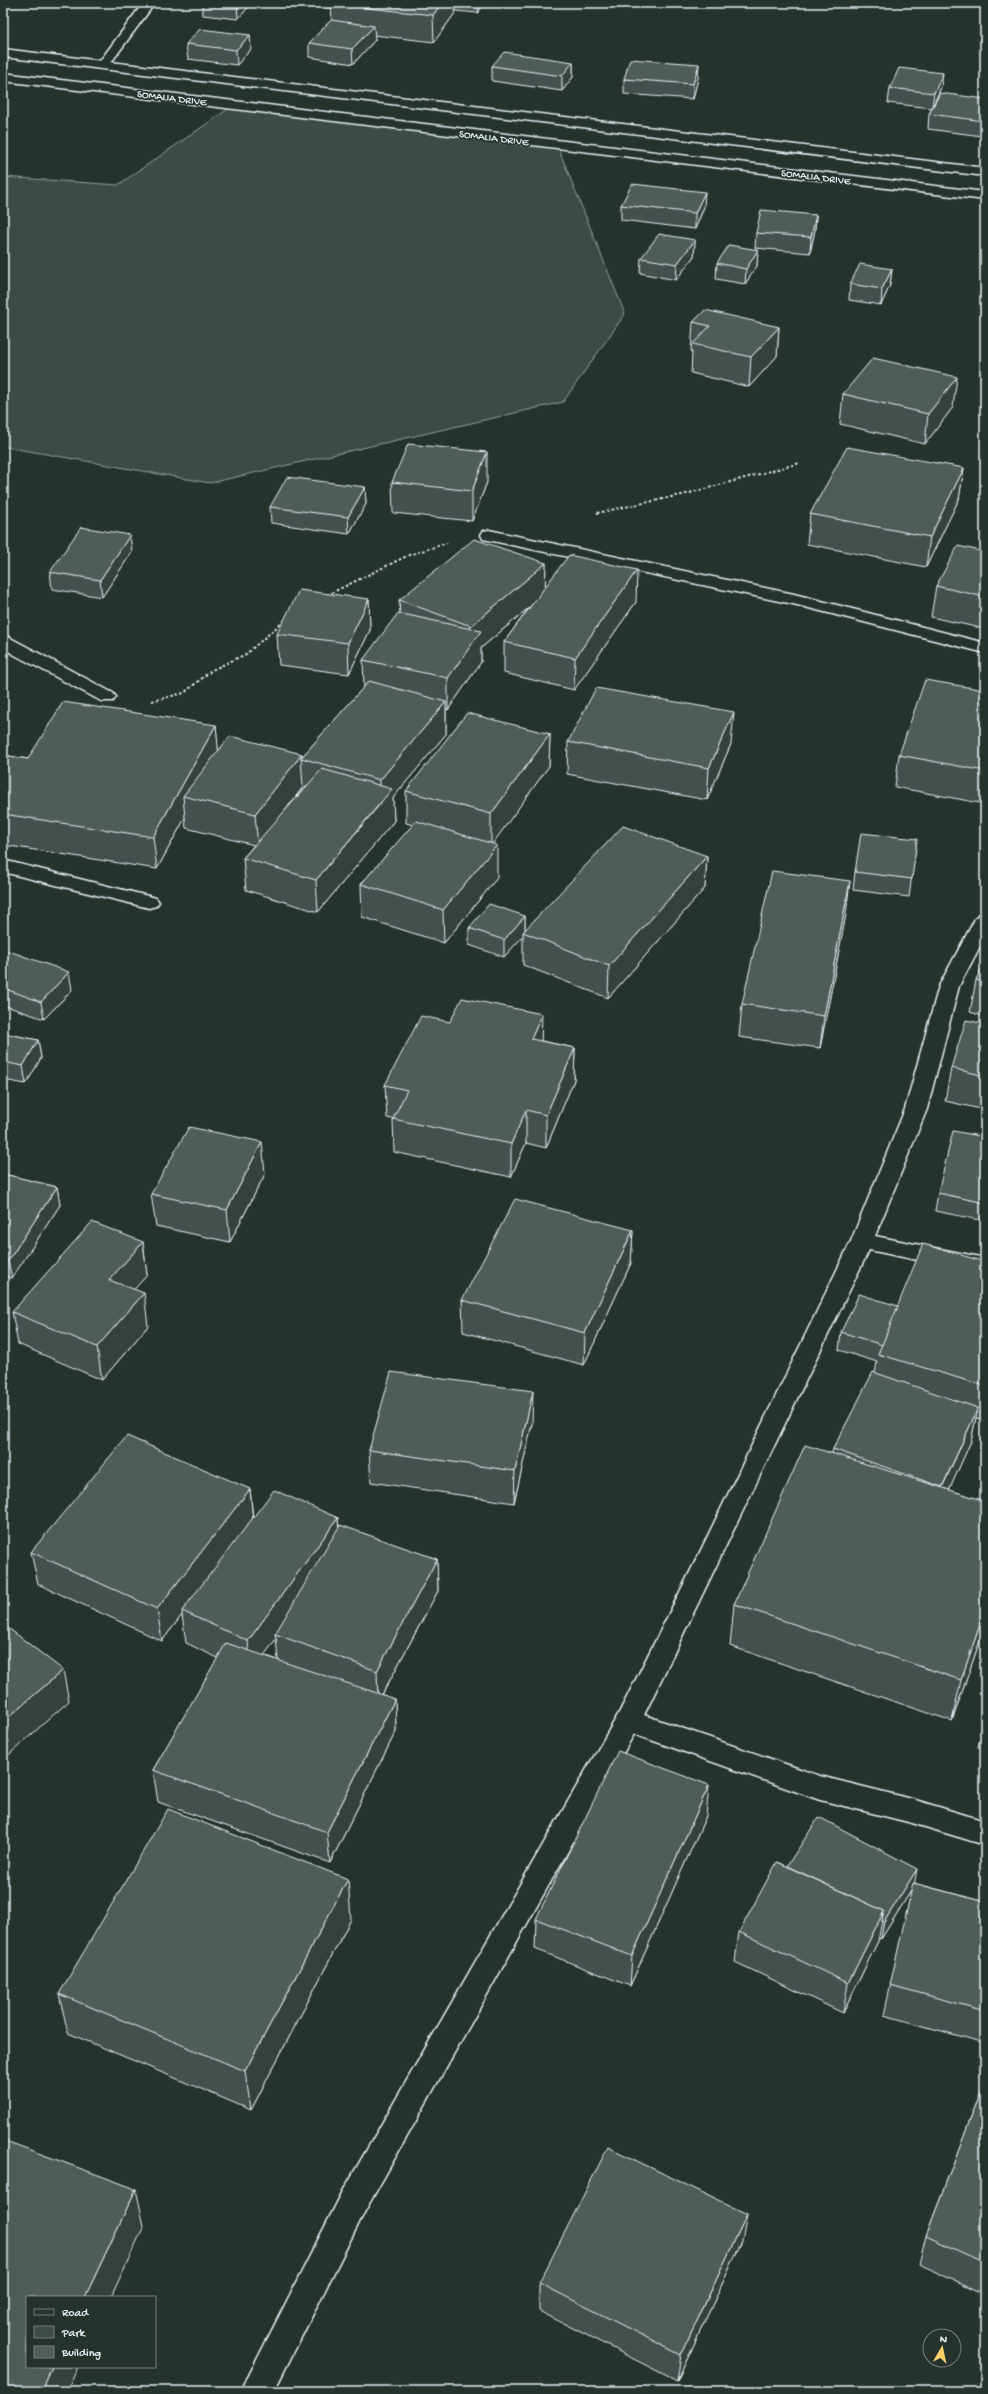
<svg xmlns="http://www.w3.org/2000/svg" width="988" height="2394" font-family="'Gochi Hand',sans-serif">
<rect width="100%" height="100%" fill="#26332d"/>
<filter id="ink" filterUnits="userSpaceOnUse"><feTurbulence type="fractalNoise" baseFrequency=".025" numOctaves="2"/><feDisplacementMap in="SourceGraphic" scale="8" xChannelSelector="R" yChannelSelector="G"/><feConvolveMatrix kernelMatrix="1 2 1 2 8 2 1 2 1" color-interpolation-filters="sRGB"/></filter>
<g filter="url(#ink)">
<polygon fill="#3e4b47" stroke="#939ea0" points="234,105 557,145 625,314 563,402 210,483 6,447 3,444 3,177 118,185"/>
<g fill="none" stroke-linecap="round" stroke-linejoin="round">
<defs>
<g id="minor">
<polygon points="143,3 155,3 107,68 99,68 97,65"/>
<polygon points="489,530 794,594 985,643 985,653 793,604 483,539 481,535 483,531"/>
<polygon points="3,634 113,693 116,697 113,701 101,701 11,653 3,647"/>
<polygon points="3,860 156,898 159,902 156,906 149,908 3,872"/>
<polygon points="985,913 985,937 959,986 927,1109 875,1236 985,1258 985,1274 869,1250 644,1715 820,1776 912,1799 985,1821 985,1845 912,1823 820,1800 634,1734 365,2211 274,2391 241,2391 343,2191 619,1713 700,1552 851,1241 905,1109 939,986 975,919 978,915"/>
</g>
<g id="primary">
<polygon points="3,49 985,168 985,176 3,57"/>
<polygon points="3,73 985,192 985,200 3,81"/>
</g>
</defs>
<use href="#minor" stroke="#e8f1f8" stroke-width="3"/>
<use href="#primary" stroke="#e8f1f8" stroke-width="3"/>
<g stroke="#e8f1f8" stroke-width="2" stroke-dasharray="2.5 2.5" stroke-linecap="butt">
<polyline points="597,513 686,494 800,463"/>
<polyline points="327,595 409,555 447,543"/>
<polyline points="152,701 184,693 212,670 246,654 285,620"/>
</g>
<use href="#minor" fill="#26332d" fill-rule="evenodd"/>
<use href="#primary" fill="#26332d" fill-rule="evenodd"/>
</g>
<g fill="#454f4d" stroke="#e8f1f8" fill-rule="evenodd">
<polygon points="202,3 252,3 238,19 203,15"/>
<polygon points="289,3 484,3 478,13 455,11 455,13 434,42 374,35 375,40 353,64 309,57 309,43 332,20 331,6 329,8"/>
<polygon points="250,35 251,49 237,65 188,59 186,44"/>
<polygon points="573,62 573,77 562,91 492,81 492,66"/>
<polygon points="698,78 693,99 624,94 624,79"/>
<polygon points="941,87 933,107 985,99 985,131 982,136 928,129 929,114 932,108 888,103 890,88"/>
<polygon points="621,205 704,207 695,229 621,220"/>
<polygon points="816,215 815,230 810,253 755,248 756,233"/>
<polygon points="695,240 694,256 676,280 640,273 641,258"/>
<polygon points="758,250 757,266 745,284 716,279 717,263"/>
<polygon points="892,269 890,285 881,305 849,300 850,284"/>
<polygon points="693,322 779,327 777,356 749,387 691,373 692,352 691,351"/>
<polygon points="843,394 953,407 925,444 840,424"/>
<polygon points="964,468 959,499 926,567 807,544 810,514"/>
<polygon points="392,482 487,482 472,521 393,513"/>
<polygon points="365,487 366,504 349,534 271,523 270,507"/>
<polygon points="132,552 102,597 52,589 50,572"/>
<polygon points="985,552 985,629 931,617 936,586"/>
<path d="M546,563L545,586L636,602L574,690L504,673V642L529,608L481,648V662L448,710L446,709V734L393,798L394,821L318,912L246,890L243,858L254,845L186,828L185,818L157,869L3,845V755L28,759L216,725L218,751L302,754V757L364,687L363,660L400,614L399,600ZM303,787V789L286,809Z"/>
<polygon points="369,599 370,630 349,674 279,665 277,634"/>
<polygon points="985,690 985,804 895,787 899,755"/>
<polygon points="550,734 549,766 492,844 497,878 444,943 362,917 361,884 413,825 406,823 406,791"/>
<polygon points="568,742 731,744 707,800 567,774"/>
<polygon points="917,839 909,897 853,890 855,872"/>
<polygon points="707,856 705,888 608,998 523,965 523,936 504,957 469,945 469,928 525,916 525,930"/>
<polygon points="846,914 820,1048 739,1037 742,1004"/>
<polygon points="3,949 72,990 44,1019 3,1005"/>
<polygon points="985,961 985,1017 970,1012 976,980"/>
<polygon points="985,1024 985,1110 945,1101 951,1068"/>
<polygon points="3,1033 38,1040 41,1058 26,1084 3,1080"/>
<polygon points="542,1041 575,1048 574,1080 546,1148 526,1143 511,1177 394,1152 393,1119 387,1118 385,1085"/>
<polygon points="985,1137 985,1221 935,1211 938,1193"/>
<polygon points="3,1174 57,1187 60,1205 12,1278 3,1276"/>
<polygon points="265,1174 230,1242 156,1226 151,1194"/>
<polygon points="633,1230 631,1263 584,1365 463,1332 462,1300"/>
<polygon points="143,1242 147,1275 134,1289 148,1326 102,1380 18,1344 12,1312"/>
<polygon points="985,1262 985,1420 976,1418 971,1441 949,1490 985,1501 985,1626 952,1721 730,1646 734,1604 832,1453 833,1449 875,1373 877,1362 839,1350 841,1332 898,1306"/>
<polygon points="532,1424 514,1503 371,1482 369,1450"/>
<path d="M250,1489L253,1518H338L339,1528L437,1559L438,1591L382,1695L395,1699L396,1731L330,1863L158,1802L153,1770L218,1658L186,1643L182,1615L162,1641L38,1584L31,1552ZM276,1639L278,1660L264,1655Z"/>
<polygon points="985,1716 985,1749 978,1747"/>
<polygon points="706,1816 630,1986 535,1949 536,1919"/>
<polygon points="787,1866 914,1883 985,1902 985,2043 884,2015 912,1889 881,1939 879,1938 878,1941 843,2013 735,1962 739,1932"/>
<polygon points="351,1919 251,2110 68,2033 59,1994"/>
<polygon points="985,2081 985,2294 919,2264 926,2236"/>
<polygon points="742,2241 677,2381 539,2311 539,2283"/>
</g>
<g fill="#38403e" stroke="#e8f1f8">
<polygon points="237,3 252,3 238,19"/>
<polygon points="329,3 334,3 331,4 331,6 329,8"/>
<polygon points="442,3 455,3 455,13 434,42 433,15"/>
<polygon points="478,3 484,3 478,13"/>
<polygon points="374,26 375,40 353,64 352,49"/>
<polygon points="250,35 251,49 237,65 236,50"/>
<polygon points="573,62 573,77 562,91 562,76"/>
<polygon points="699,64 698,78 693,99 693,84"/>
<polygon points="943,73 941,87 932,108 934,93"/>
<polygon points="985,119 985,131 982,136 984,121"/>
<polygon points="705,192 704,207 695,229 695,213"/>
<polygon points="816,215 815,230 810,253 811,237"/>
<polygon points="695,240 694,256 676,280 677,264"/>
<polygon points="758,250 757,266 745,284 746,269"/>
<polygon points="892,269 890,285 881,305 882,289"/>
<polygon points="779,327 777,356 749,387 751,357"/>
<polygon points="957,377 953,407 925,444 928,414"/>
<polygon points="487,452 487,482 472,521 472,491"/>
<polygon points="964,468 959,499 926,567 930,537"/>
<polygon points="365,487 366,504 349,534 348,517"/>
<polygon points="130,535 132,552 102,597 100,580"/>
<polygon points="546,563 545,594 481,648 481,662 448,710 448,678 471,645 471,626"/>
<polygon points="637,570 636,602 574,690 575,658"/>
<polygon points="369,599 370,630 349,674 348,643"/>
<polygon points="446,702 446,734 393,798 394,821 318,912 316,880 381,803 380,780"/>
<polygon points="734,712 731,744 707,800 709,768"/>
<polygon points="216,725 219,757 183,796 185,818 157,869 153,837"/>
<polygon points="550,734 549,766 491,846 491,814"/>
<polygon points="302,754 302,758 301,758 303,787 258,846 255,814"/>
<polygon points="497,845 497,878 444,943 443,910"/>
<polygon points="707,856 705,888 608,998 609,966"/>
<polygon points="850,881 846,914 820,1048 824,1016"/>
<polygon points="525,916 525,933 523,932 523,936 504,957 504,940"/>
<polygon points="69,972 72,990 44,1019 41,1002"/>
<polygon points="542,1014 541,1047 531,1039"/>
<polygon points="38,1040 41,1058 26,1084 23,1066"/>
<polygon points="575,1048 574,1080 546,1148 546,1115"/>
<polygon points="526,1110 526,1143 511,1177 511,1144"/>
<polygon points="262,1142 265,1174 230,1242 227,1210"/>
<polygon points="57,1187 60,1205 12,1278 8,1261"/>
<polygon points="633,1230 631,1263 584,1365 585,1333"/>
<polygon points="143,1242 147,1275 114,1312 109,1280"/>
<polygon points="144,1293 148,1326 102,1380 97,1347"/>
<polygon points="533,1391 532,1424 514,1503 515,1471"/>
<polygon points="978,1408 971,1441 936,1520 942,1488"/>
<polygon points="250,1489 253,1522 182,1611 182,1615 162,1641 157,1609"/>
<polygon points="338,1518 340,1550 275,1634 276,1639 251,1673 248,1641"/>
<polygon points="437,1559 438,1591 378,1702 377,1671"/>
<polygon points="985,1610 985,1626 952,1721 961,1680"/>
<polygon points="63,1670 69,1701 3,1760 3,1722"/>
<polygon points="395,1699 396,1731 330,1863 327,1832"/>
<polygon points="709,1785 706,1816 630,1986 632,1956"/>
<polygon points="917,1869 914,1886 881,1939 884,1922"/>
<polygon points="348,1879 351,1919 251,2110 245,2071"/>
<polygon points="884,1911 878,1941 843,2013 848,1983"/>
<polygon points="136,2189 144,2226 111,2297 85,2297"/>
<polygon points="747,2214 742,2241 677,2381 681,2355"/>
<polygon points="52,2367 78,2367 67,2391 41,2391"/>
</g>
<g fill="#505c59" stroke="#e8f1f8">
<polygon points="332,3 442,3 433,15 331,4"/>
<polygon points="331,20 374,26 352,49 309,43"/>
<polygon points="200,29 250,35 236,50 186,44"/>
<polygon points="504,52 573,62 562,76 492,66"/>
<polygon points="630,59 699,64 693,84 624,79"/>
<polygon points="899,68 943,73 934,93 890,88"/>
<polygon points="940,93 985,99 985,119 984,121 929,114"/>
<polygon points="632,184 705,192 695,213 621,205"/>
<polygon points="761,210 816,215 811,237 756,233"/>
<polygon points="659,234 695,240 677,264 641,258"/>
<polygon points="729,245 758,250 746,269 717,263"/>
<polygon points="860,264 892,269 882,289 850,284"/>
<polygon points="705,310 779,327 751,357 693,344 710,326 693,322"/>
<polygon points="873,358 957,377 928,414 843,394"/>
<polygon points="408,444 487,452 472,491 392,482"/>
<polygon points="847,447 964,468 930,537 810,514"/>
<polygon points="287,477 365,487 348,517 270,507"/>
<polygon points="81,527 130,535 100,580 50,572"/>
<polygon points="474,539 546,563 471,626 399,600"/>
<polygon points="958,546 985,552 985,597 936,586"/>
<polygon points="569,555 637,570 575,658 504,642"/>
<polygon points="299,590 369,599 348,643 277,634"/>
<polygon points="398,613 481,631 448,678 363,660"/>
<polygon points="925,680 985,690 985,771 899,755"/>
<polygon points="369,681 446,702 380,780 301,758"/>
<polygon points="596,688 734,712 709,768 568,742"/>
<polygon points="63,702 216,725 153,837 3,814 3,755 28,759"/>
<polygon points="467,713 550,734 491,814 406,791"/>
<polygon points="230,736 302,754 255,814 183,796"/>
<polygon points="322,769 392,789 316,880 243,858"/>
<polygon points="416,821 497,845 443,910 361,884"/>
<polygon points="623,826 707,856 609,966 523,932"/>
<polygon points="861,833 917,839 912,879 855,872"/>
<polygon points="772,871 850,881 824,1016 742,1004"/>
<polygon points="489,904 525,916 504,940 469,928"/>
<polygon points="3,949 69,972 41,1002 3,988"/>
<polygon points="985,961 985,982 976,980"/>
<polygon points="462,998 542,1014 531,1039 575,1048 546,1115 526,1110 511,1144 393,1119 407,1090 385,1085 421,1016 450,1022"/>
<polygon points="966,1020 985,1024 985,1076 951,1068"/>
<polygon points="3,1033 38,1040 23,1066 3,1062"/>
<polygon points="189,1127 262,1142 227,1210 151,1194"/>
<polygon points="953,1131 985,1137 985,1203 938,1193"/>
<polygon points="3,1174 4,1174 57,1187 8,1261 3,1259"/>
<polygon points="515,1199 633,1230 585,1333 462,1300"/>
<polygon points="92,1222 143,1242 109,1280 144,1293 97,1347 12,1312"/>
<polygon points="923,1244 985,1262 985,1386 878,1354"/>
<polygon points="859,1294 898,1306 882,1345 841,1332"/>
<polygon points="391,1372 533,1391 515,1471 369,1450"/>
<polygon points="873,1372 978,1408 942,1487 833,1449"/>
<polygon points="127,1436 250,1489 157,1609 31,1552"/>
<polygon points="805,1445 985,1501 985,1610 961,1680 734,1604"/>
<polygon points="274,1490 338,1518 248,1641 182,1611"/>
<polygon points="340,1525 437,1559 377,1671 275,1634"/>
<polygon points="3,1624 63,1670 3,1722"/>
<polygon points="226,1643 395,1699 327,1832 153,1770"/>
<polygon points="618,1751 709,1785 632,1956 536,1919"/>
<polygon points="168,1809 348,1879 245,2071 59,1994"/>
<polygon points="819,1817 917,1869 884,1922 882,1921 884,1911 787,1866"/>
<polygon points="777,1862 884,1911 848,1983 739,1932"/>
<polygon points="913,1883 985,1902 985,2011 890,1985"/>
<polygon points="985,2081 985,2263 926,2236"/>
<polygon points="3,2140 136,2189 85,2297 27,2297 27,2367 52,2367 41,2391 3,2391"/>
<polygon points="608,2147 747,2214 681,2355 539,2283"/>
</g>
</g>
<g text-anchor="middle" stroke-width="3.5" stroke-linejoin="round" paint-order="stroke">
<g font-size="11" fill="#e8f1f8" stroke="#26332d">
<text transform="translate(172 97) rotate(7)" y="4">SOMALIA DRIVE</text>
<text transform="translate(494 137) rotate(7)" y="4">SOMALIA DRIVE</text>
<text transform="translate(816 176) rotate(7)" y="4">SOMALIA DRIVE</text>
</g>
</g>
<rect width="988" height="2394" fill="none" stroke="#26332d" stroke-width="16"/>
<rect x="8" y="8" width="972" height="2378" fill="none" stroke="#e8f1f8" stroke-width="1.5" filter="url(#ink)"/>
<rect x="26" y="2296" width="130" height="72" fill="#26332d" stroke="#747f7e"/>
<rect x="34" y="2309" width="20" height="6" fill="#26332d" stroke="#747f7e"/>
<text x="62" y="2316" font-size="12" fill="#e8f1f8">Road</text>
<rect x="34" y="2326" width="20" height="12" fill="#3e4b47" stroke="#747f7e"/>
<text x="62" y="2336" font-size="12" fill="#e8f1f8">Park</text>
<rect x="34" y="2346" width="20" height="12" fill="#505c59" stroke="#747f7e"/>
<text x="62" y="2356" font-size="12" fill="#e8f1f8">Building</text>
<g transform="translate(942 2348) rotate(9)"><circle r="19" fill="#26332d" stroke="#747f7e"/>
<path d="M0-3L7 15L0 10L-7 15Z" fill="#ffd166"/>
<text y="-6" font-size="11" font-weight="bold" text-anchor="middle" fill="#e8f1f8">N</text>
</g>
</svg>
